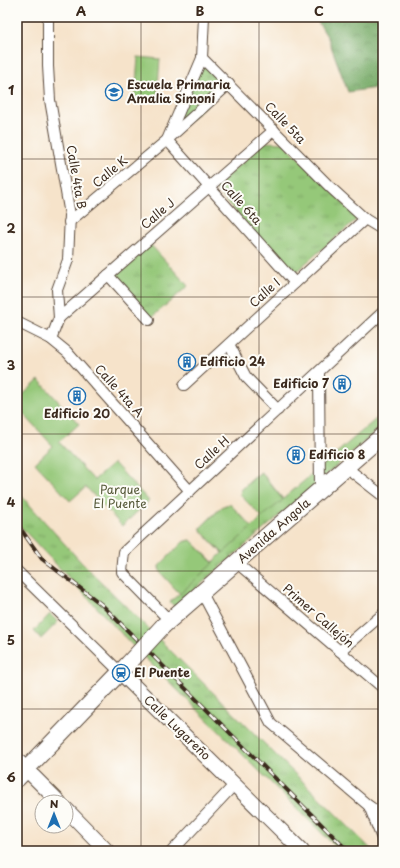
<svg xmlns="http://www.w3.org/2000/svg" width="400" height="868" font-family="'Playpen Sans',sans-serif">
<defs>
<pattern id="grass-tufts" width="24" height="20" patternUnits="userSpaceOnUse"><rect width="24" height="20" fill="#95c879"/><path d="M3 7l-1-3M5 7V3M7 7l1-3M15 17l-1-3M17 17v-4M19 17l1-3" fill="none" stroke="#7ba363"/></pattern>
<pattern id="forest-crowns" width="20" height="18" patternUnits="userSpaceOnUse"><rect width="20" height="18" fill="#78ac69"/><path d="M2 6a3 3 0 1 1 6 0M12 15a3 3 0 1 1 6 0" fill="none" stroke="#648c56"/></pattern>
</defs>
<rect width="100%" height="100%" fill="#fdfcf7"/>
<filter id="ink" filterUnits="userSpaceOnUse"><feTurbulence type="fractalNoise" baseFrequency=".025" numOctaves="2"/><feDisplacementMap in="SourceGraphic" scale="8" xChannelSelector="R" yChannelSelector="G"/><feConvolveMatrix kernelMatrix="1 2 1 2 8 2 1 2 1" color-interpolation-filters="sRGB"/></filter>
<filter id="wash" filterUnits="userSpaceOnUse"><feTurbulence type="fractalNoise" baseFrequency=".012" numOctaves="4" result="noise"/><feDisplacementMap in="SourceGraphic" scale="16" xChannelSelector="R" yChannelSelector="G"/><feGaussianBlur stdDeviation="0.9" result="paint"/><feColorMatrix in="noise" values="0 0 0 0 0 0 0 0 0 0 0 0 0 0 0 0 0 1.4 0 .05"/><feComposite in="paint" operator="in"/></filter>
<g filter="url(#wash)">
<rect width="100%" height="100%" fill="#f6e3ca"/>
<g fill="url(#grass-tufts)" stroke="#68794c">
<polygon points="202,58 229,84 167,140"/>
<polygon points="265,142 284,143 358,218 292,275 214,187"/>
<polygon points="150,244 188,286 151,318 114,276"/>
<path d="M383,413V425L175,607L170,602L180,593L160,572L159,566L183,542L191,540L213,562L222,553L201,531V527L223,506L230,504L252,527L262,517L240,495C242,486 254,478 261,472L283,499Z"/>
<polygon points="17,491 81,562 373,851 340,851 135,648 17,523"/>
<polygon points="50,614 58,622 41,639 34,631"/>
</g>
<polygon fill="url(#forest-crowns)" stroke="#5a6b44" points="315,17 383,17 383,87 348,92 328,38"/>
<g fill="#95c879" stroke="#68794c">
<polygon points="138,57 160,59 157,100 135,98"/>
<polygon points="39,380 79,424 59,442 94,480 114,463 149,501 122,526 86,487 70,501 35,463 53,446 17,407 17,400"/>
<polygon points="261,472 283,500 262,517 240,495 241,490"/>
<polygon points="230,504 252,527 223,553 201,531 201,527 223,506"/>
<polygon points="191,540 213,563 180,594 160,572 159,566 183,542"/>
</g>
</g>
<g filter="url(#ink)">
<g fill="none" stroke-linecap="round" stroke-linejoin="round">
<defs>
<g id="street">
<polyline points="48,17 48,66 50,100 70,215 68,260 57,290 59,318 51,339"/>
<polyline points="204,17 202,58 330,187 365,219 383,230"/>
<polyline points="229,84 167,140 295,283"/>
<polyline points="69,222 167,140 202,58"/>
<polyline points="108,275 149,320"/>
<polyline points="59,318 274,130"/>
<polyline points="17,322 51,339 67,352 190,491"/>
<polyline points="229,344 246,377 278,410"/>
<polyline points="319,372 320,491"/>
<polyline points="184,385 365,219"/>
<polyline points="347,468 383,496"/>
<polyline points="237,563 383,688"/>
<polyline points="17,571 121,673"/>
<polyline points="202,593 271,723 369,806 383,815"/>
<polyline points="170,621 122,572 124,552 383,312"/>
<polyline points="340,651 383,614"/>
<polyline points="369,806 383,841"/>
<polyline points="172,851 235,784"/>
</g>
<g id="secondary">
<polyline points="121,673 302,851"/>
<polyline points="17,760 59,802"/>
<polyline points="66,809 107,851"/>
</g>
<g id="primary">
<polyline points="163,626 383,435"/>
<polyline points="17,779 128,664"/>
</g>
</defs>
<use href="#street" stroke="#574638" stroke-width="12"/>
<use href="#secondary" stroke="#574638" stroke-width="16"/>
<use href="#primary" stroke="#574638" stroke-width="18"/>
<use href="#street" stroke="#fff" stroke-width="10"/>
<use href="#secondary" stroke="#fff" stroke-width="14"/>
<use href="#primary" stroke="#fff" stroke-width="16"/>
<defs>
<polyline id="rail" points="17,524 42,559 101,604 348,851"/>
</defs>
<use href="#rail" stroke="#3b2a1e" stroke-width="4"/>
<use href="#rail" stroke="#fdfcf7" stroke-width="2.5" stroke-dasharray="8" stroke-linecap="butt"/>
<defs>
<polyline id="primary-bridge" points="128,664 163,626"/>
</defs>
<use href="#primary-bridge" stroke="#574638" stroke-width="18" stroke-linecap="butt"/>
<use href="#primary-bridge" stroke="#fff" stroke-width="16"/>
</g>
</g>
<path fill="none" stroke="#3b2a1e" stroke-width="1" stroke-opacity="0.55" d="M141,17V851M259,17V851M17,159H383M17,297H383M17,434H383M17,571H383M17,709H383"/>
<defs>
<symbol id="school-ring" viewBox="-11 -11 22 22"><circle r="9.5" fill="#fdfcf7" stroke="#1f6fb2" stroke-width="1.5"/><path d="M0-5L7-2L0 1L-7-2ZM-4 1L0 2.5L4 1V4Q0 6-4 4Z" fill="#1f6fb2"/></symbol>
<symbol id="building-ring" viewBox="-11 -11 22 22"><circle r="9.5" fill="#fdfcf7" stroke="#1f6fb2" stroke-width="1.5"/><path d="M-4-6H4V6H1V3H-1V6H-4ZM-2.5-4.3h1.7v1.8h-1.7ZM.8-4.3h1.7v1.8H.8ZM-2.5-1h1.7V.8h-1.7ZM.8-1h1.7V.8H.8Z" fill="#1f6fb2"/></symbol>
<symbol id="station-ring" viewBox="-11 -11 22 22"><circle r="9.5" fill="#fdfcf7" stroke="#1f6fb2" stroke-width="1.5"/><path d="M-3-6H3Q5-6 5-4V2Q5 4 3 4L4.5 6H3L1.5 4h-3L-3 6H-4.5L-3 4Q-5 4-5 2V-4Q-5-6-3-6ZM-3.5-4v3h7v-3ZM-3.5 1v1.5H-2V1ZM2 1v1.5H3.5V1Z" fill="#1f6fb2"/></symbol>
</defs>
<g fill-rule="evenodd">
<use href="#school-ring" x="104" y="82" width="20" height="20"/>
<use href="#building-ring" x="177" y="352" width="20" height="20"/>
<use href="#building-ring" x="332" y="374" width="20" height="20"/>
<use href="#building-ring" x="67" y="386" width="20" height="20"/>
<use href="#building-ring" x="286" y="445" width="20" height="20"/>
<use href="#station-ring" x="111" y="663" width="20" height="20"/>
</g>
<g text-anchor="middle" stroke-width="4" stroke-linejoin="round" paint-order="stroke">
<g font-size="12" font-weight="bold" fill="#3b2a1e" stroke="#fdfcf7" text-anchor="start">
<text x="127" y="89">Escuela Primaria<tspan x="127" dy="14">Amalia Simoni</tspan></text>
<text x="200" y="366">Edificio 24</text>
<text x="329" y="388" text-anchor="end">Edificio 7</text>
<text x="77" y="418" text-anchor="middle">Edificio 20</text>
<text x="309" y="459">Edificio 8</text>
<text x="134" y="677">El Puente</text>
</g>
<g font-size="12" fill="#3b2a1e" stroke="#fdfcf7">
<text transform="translate(285 123) rotate(46)" y="4">Calle 5ta</text>
<text transform="translate(110 172) rotate(-40)" y="4">Calle K</text>
<text transform="translate(76 177) rotate(80)" y="4">Calle 4ta B</text>
<text transform="translate(241 203) rotate(48)" y="4">Calle 6ta</text>
<text transform="translate(158 214) rotate(-41)" y="4">Calle J</text>
<text transform="translate(265 293) rotate(-42)" y="4">Calle I</text>
<text transform="translate(119 391) rotate(48)" y="4">Calle 4ta A</text>
<text transform="translate(212 453) rotate(-43)" y="4">Calle H</text>
<text transform="translate(274 531) rotate(-41)" y="4">Avenida Angola</text>
<text transform="translate(318 616) rotate(41)" y="4">Primer Callejón</text>
<text transform="translate(177 728) rotate(44)" y="4">Calle Lugareño</text>
</g>
<g font-size="12" fill="#565939" stroke="#fdfcf7">
<text x="120" y="494">Parque<tspan x="120" dy="14">El Puente</tspan></text>
</g>
</g>
<rect width="400" height="868" fill="none" stroke="#fdfcf7" stroke-width="44"/>
<g transform="translate(54 814)"><circle r="19" fill="#fdfcf7" stroke="#afa8a0"/>
<path d="M0-3L7 15L0 10L-7 15Z" fill="#1f6fb2"/>
<text y="-6" font-size="11" font-weight="bold" text-anchor="middle" fill="#3b2a1e">N</text>
</g>
<rect x="22" y="22" width="356" height="824" fill="none" stroke="#3b2a1e" stroke-width="1.5"/>
<g font-size="13" text-anchor="middle" font-weight="bold" fill="#3b2a1e">
<text x="81" y="16">A</text>
<text x="200" y="16">B</text>
<text x="319" y="16">C</text>
<text x="11" y="95">1</text>
<text x="11" y="233">2</text>
<text x="11" y="370">3</text>
<text x="11" y="507">4</text>
<text x="11" y="645">5</text>
<text x="11" y="782">6</text>
</g>
</svg>
